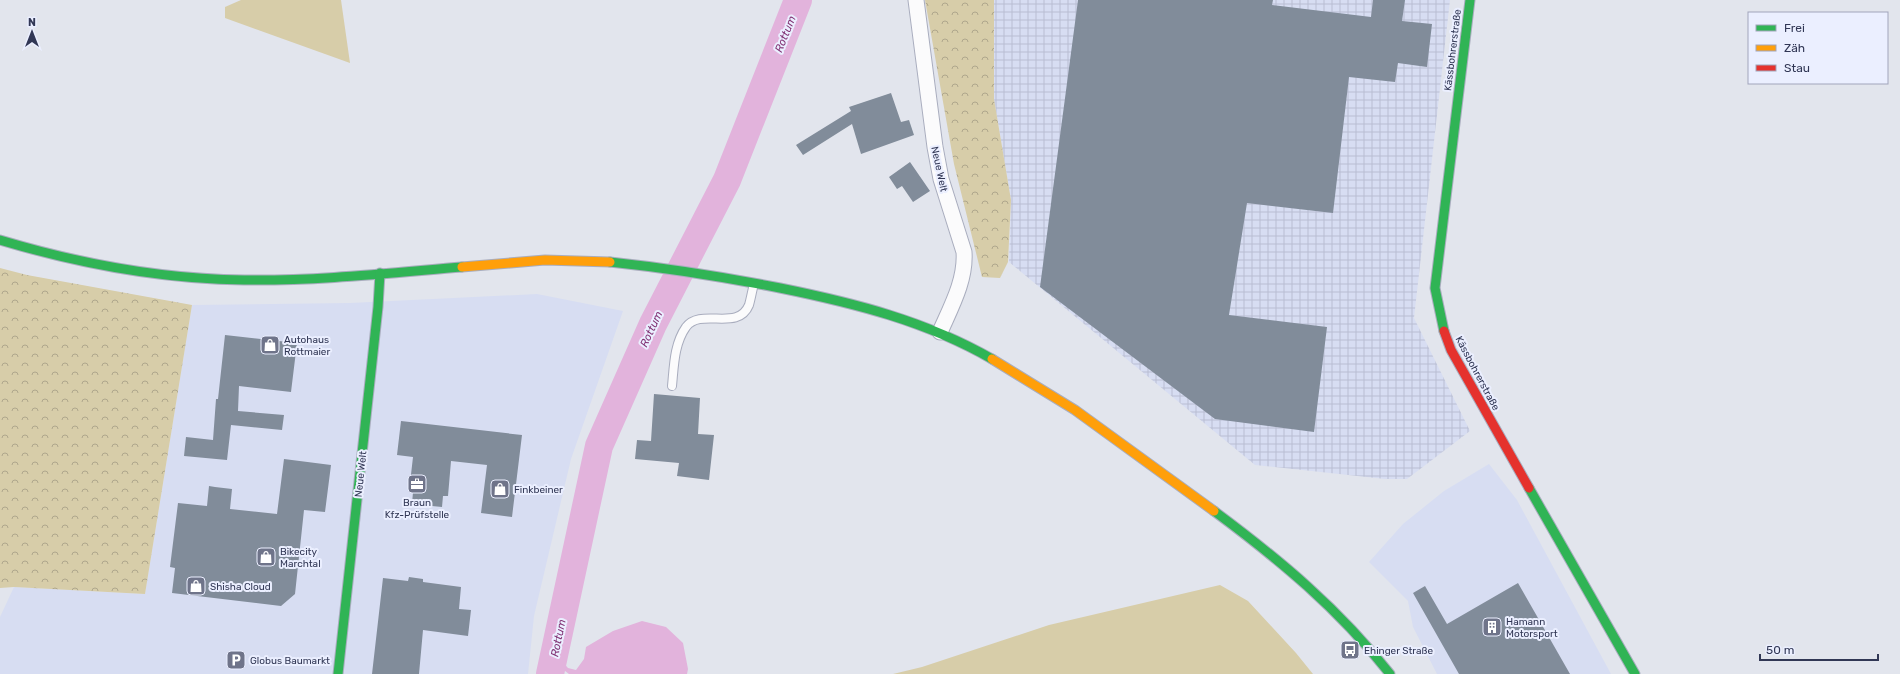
<svg xmlns="http://www.w3.org/2000/svg" width="1900" height="674" font-family="Rubik,sans-serif">
<defs>
<pattern id="industrial-grid" width="8" height="8" patternUnits="userSpaceOnUse"><rect width="8" height="8" fill="#d7ddf2"/><path d="M0 4h8M4 0v8" fill="none" stroke="#b9bed2"/></pattern>
<pattern id="forest-crowns" width="20" height="18" patternUnits="userSpaceOnUse"><rect width="20" height="18" fill="#d7cda9"/><path d="M2 6a3 3 0 1 1 6 0M12 15a3 3 0 1 1 6 0" fill="none" stroke="#afa78c"/></pattern>
</defs>
<rect width="100%" height="100%" fill="#e2e5ed"/>
<g fill="#d7ddf2">
<polygon points="537,294 623,311 571,459 534,616 528,674 0,674 0,617 14,587 145,594 192,305 350,303"/>
<polygon points="1489,464 1517,500 1611,674 1437,674 1413,627 1408,601 1369,562 1403,524 1444,491"/>
</g>
<polygon fill="url(#industrial-grid)" points="994,0 1450,0 1414,318 1470,431 1407,479 1385,479 1255,465 1009,262 1011,200 994,99"/>
<g fill="#d7cda9">
<polygon points="241,0 341,0 350,63 225,18 225,7"/>
<polygon points="1220,585 1248,601 1296,653 1313,674 893,674 922,667 1049,625"/>
</g>
<g fill="url(#forest-crowns)">
<polygon points="925,0 994,0 994,99 1011,200 1008,262 1000,278 982,277 954,164"/>
<polygon points="0,268 27,275 192,305 145,594 14,587 0,588"/>
</g>
<polygon fill="#e2b3dc" points="642,621 666,627 683,643 688,669 687,674 569,674 552,661 554,652 568,668 576,670 584,659 586,647 613,631"/>
<g fill="none" stroke-linecap="round" stroke-linejoin="round">
<polyline stroke="#e2b3dc" stroke-width="28" points="550,674 599,446 653,324 727,180 798,0"/>
</g>
<g fill="#818c9a">
<polygon points="1078,0 1273,0 1272,5 1371,17 1373,0 1405,0 1402,21 1432,24 1427,67 1398,63 1395,82 1349,77 1333,213 1247,203 1229,315 1327,327 1314,432 1215,419 1040,287"/>
<polygon points="891,93 901,122 909,120 914,135 861,154 852,124 803,155 796,145 851,111 849,107"/>
<polygon points="910,162 930,191 913,202 902,186 897,189 889,177"/>
<polygon points="225,335 297,343 291,392 239,386 238,411 284,415 282,430 231,425 227,460 184,456 186,437 213,440 216,399 218,399"/>
<polygon points="654,394 700,398 698,434 714,435 709,480 677,476 679,463 635,459 637,440 651,441"/>
<polygon points="401,421 522,435 512,517 481,513 487,465 451,461 448,496 443,496 442,507 412,504 413,492 409,492 413,457 397,455"/>
<polygon points="284,459 331,465 325,512 304,510 295,594 281,606 172,593 175,568 170,567 178,503 207,506 209,486 215,487 232,489 230,509 277,514"/>
<polygon points="409,577 423,579 423,582 461,587 459,609 471,610 468,636 423,630 419,674 372,674 383,578 408,581"/>
<polygon points="1518,583 1570,674 1459,674 1413,593 1425,586 1447,624"/>
</g>
<g fill="none" stroke-linecap="round" stroke-linejoin="round">
<defs>
<path id="lane" d="M672,386C674,366 674,344 686,327C701,307 738,332 749,305C751,298 752,291 754,284"/>
<path id="street" d="M916,0L935,147L941,179L964,252C966,280 951,307 940,332"/>
<g id="fast">
<path d="M0,240C80,264 161,279 244,280C317,281 390,273 462,267"/>
<path d="M610,262C667,268 724,277 780,288C854,303 926,321 992,359"/>
<polyline points="1444,331 1435,288 1470,0"/>
<polyline points="1529,488 1635,674"/>
<path d="M1214,511C1280,560 1339,609 1390,674"/>
<polyline points="338,674 378,307 380,273"/>
</g>
<g id="slow">
<polyline points="462,267 545,260 610,262"/>
<polyline points="992,359 1075,410 1214,511"/>
</g>
<polyline id="jam" points="1444,331 1451,350 1529,488"/>
</defs>
<use href="#lane" stroke="#a9adbe" stroke-width="10"/>
<use href="#street" stroke="#a9adbe" stroke-width="17"/>
<use href="#fast" stroke="#a9adbe" stroke-width="11"/>
<use href="#slow" stroke="#a9adbe" stroke-width="11"/>
<use href="#jam" stroke="#a9adbe" stroke-width="11"/>
<use href="#lane" stroke="#fbfbfc" stroke-width="8"/>
<use href="#street" stroke="#fbfbfc" stroke-width="15"/>
<use href="#fast" stroke="#30b455" stroke-width="9"/>
<use href="#slow" stroke="#ff9f0a" stroke-width="9"/>
<use href="#jam" stroke="#e5322d" stroke-width="9"/>
</g>
<defs>
<symbol id="shop-square" viewBox="-11 -11 22 22"><rect x="-9" y="-9" width="18" height="18" rx="4" fill="#6f748a" stroke="#ebefff"/><path d="M-5-2.5h2.3a2.7 3.5 0 0 1 5.4 0H5L5.5 6h-11ZM-1.5-2.5h3a1.5 2.3 0 0 0-3 0Z" fill="#fff"/></symbol>
<symbol id="office-square" viewBox="-11 -11 22 22"><rect x="-9" y="-9" width="18" height="18" rx="4" fill="#6f748a" stroke="#ebefff"/><path d="M-6-3h4V-5.5h4V-3h4V5H-6ZM-1-4.5V-3h2v-1.5ZM-6 0V1H6V0Z" fill="#fff"/></symbol>
<symbol id="building-square" viewBox="-11 -11 22 22"><rect x="-9" y="-9" width="18" height="18" rx="4" fill="#6f748a" stroke="#ebefff"/><path d="M-4-6H4V6H1V3H-1V6H-4ZM-2.5-4.3h1.7v1.8h-1.7ZM.8-4.3h1.7v1.8H.8ZM-2.5-1h1.7V.8h-1.7ZM.8-1h1.7V.8H.8Z" fill="#fff"/></symbol>
<symbol id="bus-square" viewBox="-11 -11 22 22"><rect x="-9" y="-9" width="18" height="18" rx="4" fill="#6f748a" stroke="#ebefff"/><path d="M-5-6H5V4H4V6H2V4H-2V6H-4V4H-5ZM-3.5-4V0h7V-4ZM-3.5 1.2v1.5H-2V1.2ZM2 1.2v1.5H3.5V1.2Z" fill="#fff"/></symbol>
<symbol id="parking-square" viewBox="-11 -11 22 22"><rect x="-9" y="-9" width="18" height="18" rx="4" fill="#6f748a" stroke="#ebefff"/><path d="M-3.5-5.5H1a3.5 3.5 0 0 1 0 7H-1V5.5H-3.5ZM-1-3.4V-.6H.8a1.4 1.4 0 0 0 0-2.8Z" fill="#fff"/></symbol>
</defs>
<g fill-rule="evenodd">
<use href="#shop-square" x="259" y="334" width="22" height="22"/>
<use href="#office-square" x="406" y="473" width="22" height="22"/>
<use href="#shop-square" x="489" y="478" width="22" height="22"/>
<use href="#shop-square" x="255" y="546" width="22" height="22"/>
<use href="#shop-square" x="185" y="575" width="22" height="22"/>
<use href="#building-square" x="1481" y="616" width="22" height="22"/>
<use href="#bus-square" x="1339" y="639" width="22" height="22"/>
<use href="#parking-square" x="225" y="649" width="22" height="22"/>
</g>
<g text-anchor="middle" stroke-width="4" stroke-linejoin="round" paint-order="stroke">
<g font-size="10" fill="#313755" stroke="#ebefff">
<text transform="translate(1452 50) rotate(-83)" y="4">Kässbohrerstraße</text>
<text transform="translate(940 169) rotate(78)" y="4">Neue Welt</text>
<text transform="translate(1478 373) rotate(62)" y="4">Kässbohrerstraße</text>
<text transform="translate(360 474) rotate(-84)" y="4">Neue Welt</text>
</g>
<g font-size="10" fill="#313755" stroke="#ebefff" text-anchor="start">
<text x="284" y="343">Autohaus<tspan x="284" dy="12">Rottmaier</tspan></text>
<text x="514" y="493">Finkbeiner</text>
<text x="417" y="506" text-anchor="middle">Braun<tspan x="417" dy="12">Kfz-Prüfstelle</tspan></text>
<text x="280" y="555">Bikecity<tspan x="280" dy="12">Marchtal</tspan></text>
<text x="210" y="590">Shisha Cloud</text>
<text x="1506" y="625">Hamann<tspan x="1506" dy="12">Motorsport</tspan></text>
<text x="1364" y="654">Ehinger Straße</text>
<text x="250" y="664">Globus Baumarkt</text>
</g>
<g font-size="11" font-style="italic" fill="#813274" stroke="#ebefff">
<text transform="translate(785 34) rotate(-68)" y="4">Rottum</text>
<text transform="translate(651 329) rotate(-65)" y="4">Rottum</text>
<text transform="translate(558 638) rotate(-78)" y="4">Rottum</text>
</g>
</g>
<rect x="1748" y="12" width="140" height="72" fill="#ebefff" stroke="#a1a5bb"/>
<rect x="1756" y="25" width="20" height="6" fill="#30b455" stroke="#a1a5bb"/>
<text x="1784" y="32" font-size="12" fill="#313755">Frei</text>
<rect x="1756" y="45" width="20" height="6" fill="#ff9f0a" stroke="#a1a5bb"/>
<text x="1784" y="52" font-size="12" fill="#313755">Zäh</text>
<rect x="1756" y="65" width="20" height="6" fill="#e5322d" stroke="#a1a5bb"/>
<text x="1784" y="72" font-size="12" fill="#313755">Stau</text>
<g transform="translate(32 32)" stroke="#ebefff" stroke-width="3" paint-order="stroke">
<path d="M0-3L7 15L0 10L-7 15Z" fill="#313755"/>
<text y="-6" font-size="11" font-weight="bold" text-anchor="middle" fill="#313755">N</text>
</g>
<path d="M1760 654v6h118v-6" fill="none" stroke="#313755" stroke-width="2"/>
<text x="1766" y="654" font-size="12" fill="#313755" stroke="#ebefff" stroke-width="3" paint-order="stroke">50 m</text>
</svg>
